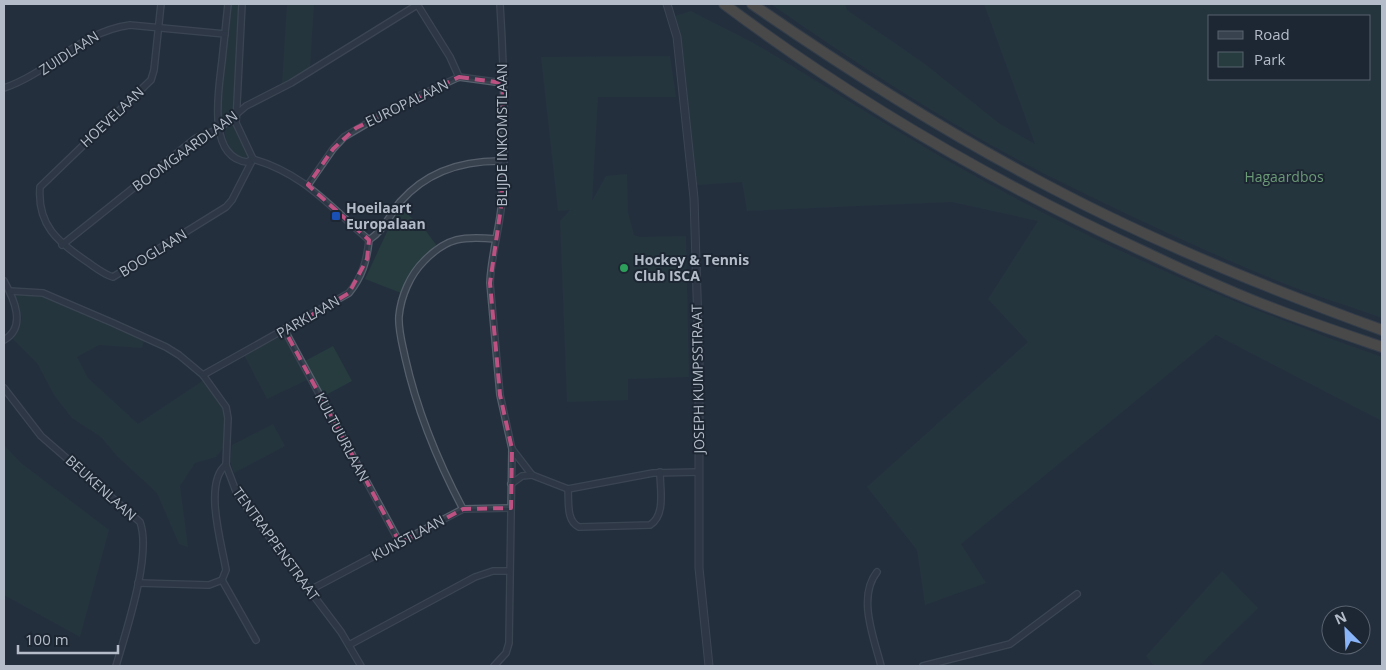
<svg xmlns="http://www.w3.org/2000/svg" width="1386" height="670" font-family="'Open Sans',sans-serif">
<rect width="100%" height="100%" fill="#242f3e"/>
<g fill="#263c3f" fill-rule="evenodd">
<polygon points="230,4 239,4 234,109 225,120 219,116"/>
<polygon points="287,4 314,4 310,68 282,84"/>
<path d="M771,4H845L847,10L925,64L1000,124L1035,144L984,4H1382V318C1349,306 1315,296 1283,283C1201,250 1121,212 1043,173C948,124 858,65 771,4ZM1210,16H1370V79H1210Z"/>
<path d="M691,11C715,24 740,35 764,49C826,86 887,126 950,162C1087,241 1233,305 1382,357V421L1216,335L961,544L986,583L925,605L917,550L867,487L1028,342L988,299L1038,221L952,202L747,211L742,182L697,185L675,16Z"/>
<polygon points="670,56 676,97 598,97 592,201 606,176 627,174 628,212 634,235 640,237 686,236 689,377 628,379 628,400 567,402 560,221 570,210 558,211 541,57"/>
<path d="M229,125H234L238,137L249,154L245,158C231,155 226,142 224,129Z"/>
<polygon points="401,209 423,227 437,246 415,265 401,293 365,279 393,219"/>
<polygon points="14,294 40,296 144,341 142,348 99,345 77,357 88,378 138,424 204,380 224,410 224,447 216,457 195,463 180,486 188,547 179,544 157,493 117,456 101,437 72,418 54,395 37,363 13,339 22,318"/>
<polygon points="284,335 307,380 267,399 244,355"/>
<polygon points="333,346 352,381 324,396 305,361"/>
<polygon points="273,424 285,446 234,473 230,461 232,445"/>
<polygon points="4,445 21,463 109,530 80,637 4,595"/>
<polygon points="1222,571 1258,608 1199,666 1154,666 1146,656"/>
</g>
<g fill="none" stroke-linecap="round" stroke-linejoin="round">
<defs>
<g id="minor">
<path d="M161,4L154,70L151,80L40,187C37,225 58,242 86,261C95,267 103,274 113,277L226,207L232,200L253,159"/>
<path d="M228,4C226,23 224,42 222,61C219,88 206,157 247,162L253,159"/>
<polyline points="242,4 236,123 253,159"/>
<polyline points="417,4 450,57 459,77"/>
<path d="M500,4C504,68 506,135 502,200C500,228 491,255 490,283L500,395L512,449L532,475L568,489L653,473L699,472"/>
<path d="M4,88C51,72 79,32 130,25L225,34"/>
<path d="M253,159C305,174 330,207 369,240"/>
<polyline points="308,185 333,149 344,137 393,108 459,77 503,83"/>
<polyline points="62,245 196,138 219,129 246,106 291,83 417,5"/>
<path d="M4,281C14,299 27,327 4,340"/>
<polyline points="10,291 43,293 113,323 166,347 179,355 203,375 226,407 228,418 226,465 237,494 341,632 361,666"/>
<polyline points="285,331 400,543"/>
<path d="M203,375L349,293C362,277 367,261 369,240C384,230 389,216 400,202C427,171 464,160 504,161"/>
<path d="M4,388L41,436L140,522C152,555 126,631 116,666"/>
<path d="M226,465C203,483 222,545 226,570L222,580L256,640"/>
<polyline points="511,484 522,476 532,475"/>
<path d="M568,489C569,502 566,521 579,527L650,525C666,515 660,489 660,472"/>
<path d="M463,509C437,460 417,411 405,357C402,343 398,329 399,316C401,296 410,275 424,261C447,237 464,236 496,239"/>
<path d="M877,572C857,597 874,638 881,666"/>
<polyline points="138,583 209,585 222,580"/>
<polyline points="310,590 463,509 511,508"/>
<polyline points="349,645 475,577 493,571 509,571"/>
<polyline points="494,666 506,653 509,643 512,449"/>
<polyline points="923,666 1010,644 1077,594"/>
</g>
<polyline id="tertiary" points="667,4 677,37 694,198 699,357 699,568 709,666"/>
<g id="motorway">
<path d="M724,4C855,102 999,185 1147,253C1189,273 1232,293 1275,309C1311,323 1347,335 1382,347"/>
<path d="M752,4C849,71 948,134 1052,188C1158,244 1269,289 1382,330"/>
</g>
</defs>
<use href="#minor" stroke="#565f6c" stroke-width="8"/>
<use href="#tertiary" stroke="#565f6c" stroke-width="9"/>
<use href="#motorway" stroke="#434c59" stroke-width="12"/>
<use href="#minor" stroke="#38414e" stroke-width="5.5"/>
<use href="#tertiary" stroke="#38414e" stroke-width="7"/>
<use href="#motorway" stroke="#746855" stroke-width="10"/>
</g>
<path d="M0 0H1386V670H0ZM459,77L503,83L502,200L490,283L500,395L512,449L511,508L463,509L400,543L285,331L349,293L367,259L369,240L308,185L333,149L356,128Z" fill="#242f3e" fill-opacity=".55" fill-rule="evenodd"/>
<path fill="none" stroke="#bd5182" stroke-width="4" stroke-dasharray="10 6" stroke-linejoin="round" d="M459,77L503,83L502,200L490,283L500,395L512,449L511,508L463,509L400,543L285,331L349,293L367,259L369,240L308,185L333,149L356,128Z"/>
<rect fill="#1a4fb4" stroke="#1d2633" stroke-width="2" x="331" y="211" width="10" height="10" rx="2.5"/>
<circle fill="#2e9e5b" stroke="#1d2633" stroke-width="2" cx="624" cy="268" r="5"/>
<g text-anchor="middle" stroke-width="4" stroke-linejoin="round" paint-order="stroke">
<g font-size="14" fill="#b4bcc9" stroke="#1d2633">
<text transform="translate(69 53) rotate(-33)" y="5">ZUIDLAAN</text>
<text transform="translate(407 103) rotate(-26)" y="5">EUROPALAAN</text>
<text transform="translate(112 117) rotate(-43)" y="5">HOEVELAAN</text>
<text transform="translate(502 135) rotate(-90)" y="5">BLIJDE INKOMSTLAAN</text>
<text transform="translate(185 151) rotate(-36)" y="5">BOOMGAARDLAAN</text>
<text transform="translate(153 253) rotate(-32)" y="5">BOOGLAAN</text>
<text transform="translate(308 317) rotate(-30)" y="5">PARKLAAN</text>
<text transform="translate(698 379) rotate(-91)" y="5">JOSEPH KUMPSSTRAAT</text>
<text transform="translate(342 437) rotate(62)" y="5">KULTUURLAAN</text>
<text transform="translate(101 488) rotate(42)" y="5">BEUKENLAAN</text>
<text transform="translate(408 538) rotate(-28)" y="5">KUNSTLAAN</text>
<text transform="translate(276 544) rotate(54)" y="5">TENTRAPPENSTRAAT</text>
</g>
<g font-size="14" fill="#6b9a76" stroke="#1d2633">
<text x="1284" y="182">Hagaardbos</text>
</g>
<g font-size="14" font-weight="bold" fill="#b4bcc9" stroke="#1d2633" text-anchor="start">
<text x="346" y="213">Hoeilaart<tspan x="346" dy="16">Europalaan</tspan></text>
<text x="634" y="265">Hockey &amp; Tennis<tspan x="634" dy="16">Club ISCA</tspan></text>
</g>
</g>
<rect width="1386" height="670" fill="none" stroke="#b4bcc9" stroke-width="10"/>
<rect x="1208" y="15" width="162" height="65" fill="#1d2633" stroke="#59626f"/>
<rect x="1218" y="31" width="25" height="8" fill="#38414e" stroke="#59626f"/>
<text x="1254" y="40" font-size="15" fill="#b4bcc9">Road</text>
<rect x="1218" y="52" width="25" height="15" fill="#263c3f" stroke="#59626f"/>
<text x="1254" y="65" font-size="15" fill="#b4bcc9">Park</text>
<g transform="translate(1346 630) rotate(336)"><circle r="24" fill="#1d2633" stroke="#59626f"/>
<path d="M0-4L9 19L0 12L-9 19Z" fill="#8ab4f8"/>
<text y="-8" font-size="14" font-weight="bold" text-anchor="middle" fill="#b4bcc9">N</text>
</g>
<path d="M18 645v8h100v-8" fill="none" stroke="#b4bcc9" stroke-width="2.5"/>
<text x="25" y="645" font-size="15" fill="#b4bcc9" stroke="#1d2633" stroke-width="4" paint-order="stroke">100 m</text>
</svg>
